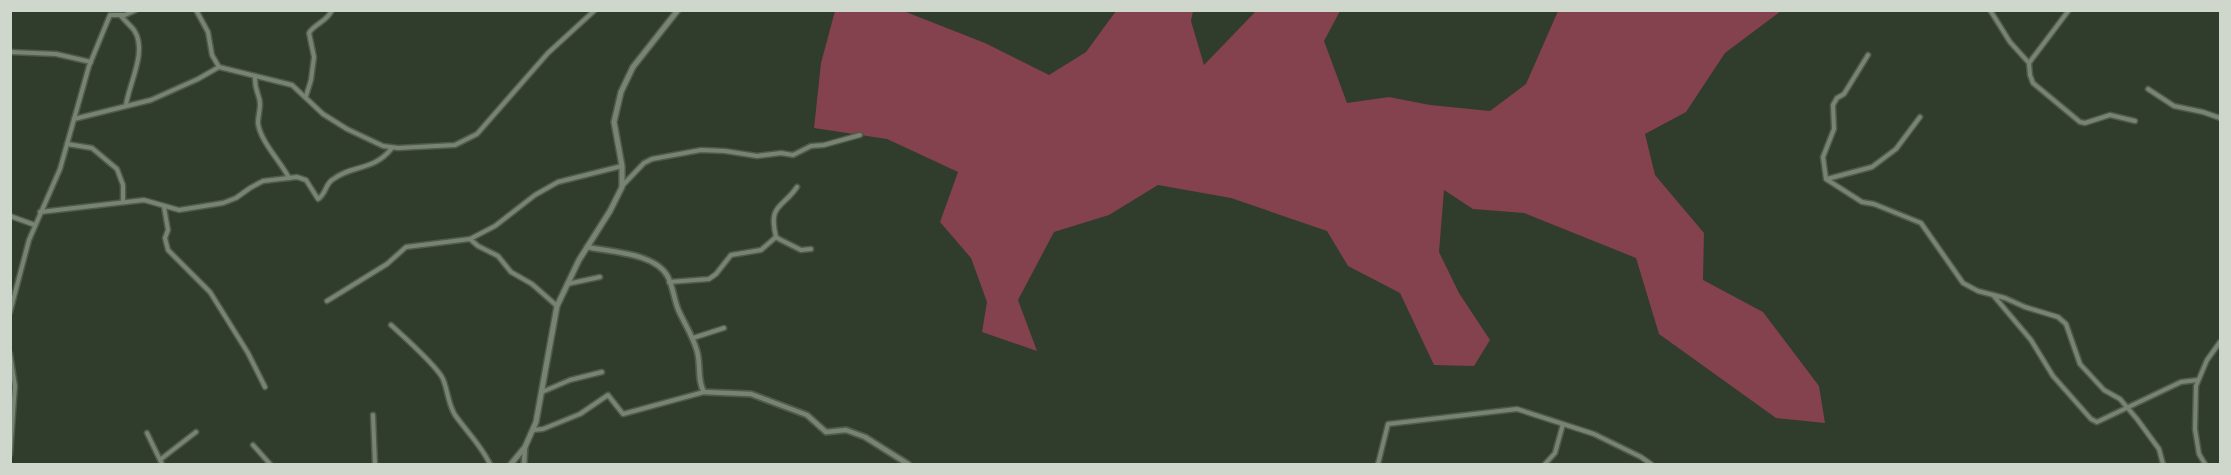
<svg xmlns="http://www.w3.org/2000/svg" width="2231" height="475" font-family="Karla,sans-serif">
<rect width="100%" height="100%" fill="#303c2c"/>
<polygon fill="#84414e" points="896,10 906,12 985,43 1049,75 1086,52 1116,11 1193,11 1191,21 1204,65 1256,11 1340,11 1324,41 1347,103 1389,97 1430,105 1490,111 1526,84 1558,11 1781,11 1725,53 1686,112 1645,134 1655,175 1704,233 1703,280 1763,312 1819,386 1825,423 1776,418 1659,334 1636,258 1524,213 1473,209 1444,190 1439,252 1459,293 1490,340 1474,366 1434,365 1400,293 1348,266 1327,231 1231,198 1158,185 1109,215 1054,232 1018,300 1037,351 982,332 987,302 971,258 940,222 958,172 887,139 814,128 821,63 835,11"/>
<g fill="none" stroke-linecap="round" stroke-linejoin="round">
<defs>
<g id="minor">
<polyline points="196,10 208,32 212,55 219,67 292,85 323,114 347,129 383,146 398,148 455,145 477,134 548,53 595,10"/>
<polyline points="1990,10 2010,42 2029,63 2030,75 2033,83 2080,122 2085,123 2110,115 2135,121"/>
<path d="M121,16C125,21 130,25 134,30C148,51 129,83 126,105"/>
<polyline points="10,52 56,54 91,62"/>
<polyline points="1868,55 1844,94 1837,98 1833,105 1834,129 1823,157 1826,179 1862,202 1874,204 1921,223 1963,283 1978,291 2005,298 2025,307 2058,317 2066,324 2080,364 2104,390 2120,399 2137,419 2159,449 2163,464"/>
<polyline points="2029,63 2069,10"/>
<path d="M255,76C254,91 260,94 260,104C260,110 258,117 258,123C260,141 281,162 289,178"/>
<polyline points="2148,89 2174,106 2203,112 2220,118"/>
<path d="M306,96L311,80L314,57L309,33C315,23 327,22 332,10"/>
<polyline points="74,119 151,100 198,79 219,67"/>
<polyline points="67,144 92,148 117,169 123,185 123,202"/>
<polyline points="1827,179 1872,167 1896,149 1920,117"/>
<polyline points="622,186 644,163 652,159 701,150 725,151 757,156 781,153 793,155 811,146 824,145 860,135"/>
<path d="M797,187C782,209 768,204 776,237L779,239L801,250L811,249"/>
<polyline points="164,207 168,230 165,238 168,250 210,292 248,353 265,387"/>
<path d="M40,212L144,200L179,210L223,203L236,198L250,188L263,181L297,177L306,180L318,199C326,194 325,185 332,180C352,164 373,172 392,148"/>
<polyline points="10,216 35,225"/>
<polyline points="470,239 495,226 535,195 558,182 622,166"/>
<polyline points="669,282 709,279 716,274 731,255 761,250 776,237"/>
<polyline points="567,284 600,277"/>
<polyline points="1993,295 2031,340 2053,376 2091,419 2097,422 2181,382 2198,380"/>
<polyline points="327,301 387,264 406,247 470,239 478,246 498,256 511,272 532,284 557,306"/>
<polyline points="10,312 29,240 60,169 89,66 110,15 125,15 136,10"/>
<path d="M391,325C403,336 437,366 443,379C448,391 448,404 455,415C467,432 481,445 490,464"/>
<polyline points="693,338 724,328"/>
<polyline points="10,354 15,386 10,454"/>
<polyline points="542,392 570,380 602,372"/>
<polyline points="373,415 375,464"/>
<polyline points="533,430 543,429 580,414 608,395 623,414 704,392"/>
<polyline points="147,433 162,464"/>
<polyline points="253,445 270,464"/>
<polyline points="161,459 196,432"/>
<polyline points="1378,464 1388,424 1517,409 1594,434 1641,457 1651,464"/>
<polyline points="1545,464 1555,453 1563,424"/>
<polyline points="2205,464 2199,454 2195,429 2196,386 2207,360 2220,342"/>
</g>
<g id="tertiary">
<path d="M587,247C611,252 656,253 668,277C673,287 674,299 678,309C684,323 693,336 697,351C701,364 697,381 704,392L751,394L807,415L826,432L846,430L865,437L908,464"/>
<polyline points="524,464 525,447"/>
</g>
<polyline id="secondary" points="511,464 525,447 536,422 557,306 579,260 610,211 622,187 622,166 614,122 621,92 633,67 678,10"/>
</defs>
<use href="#minor" stroke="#4f594c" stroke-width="7"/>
<use href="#tertiary" stroke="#4f594c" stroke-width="8"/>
<use href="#secondary" stroke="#4f594c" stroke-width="8"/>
<use href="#minor" stroke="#768471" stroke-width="4"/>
<use href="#tertiary" stroke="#768471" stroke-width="4.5"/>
<use href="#secondary" stroke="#768471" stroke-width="5"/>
</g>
<rect width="2231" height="475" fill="none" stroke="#cfd7cd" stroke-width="24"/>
</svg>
